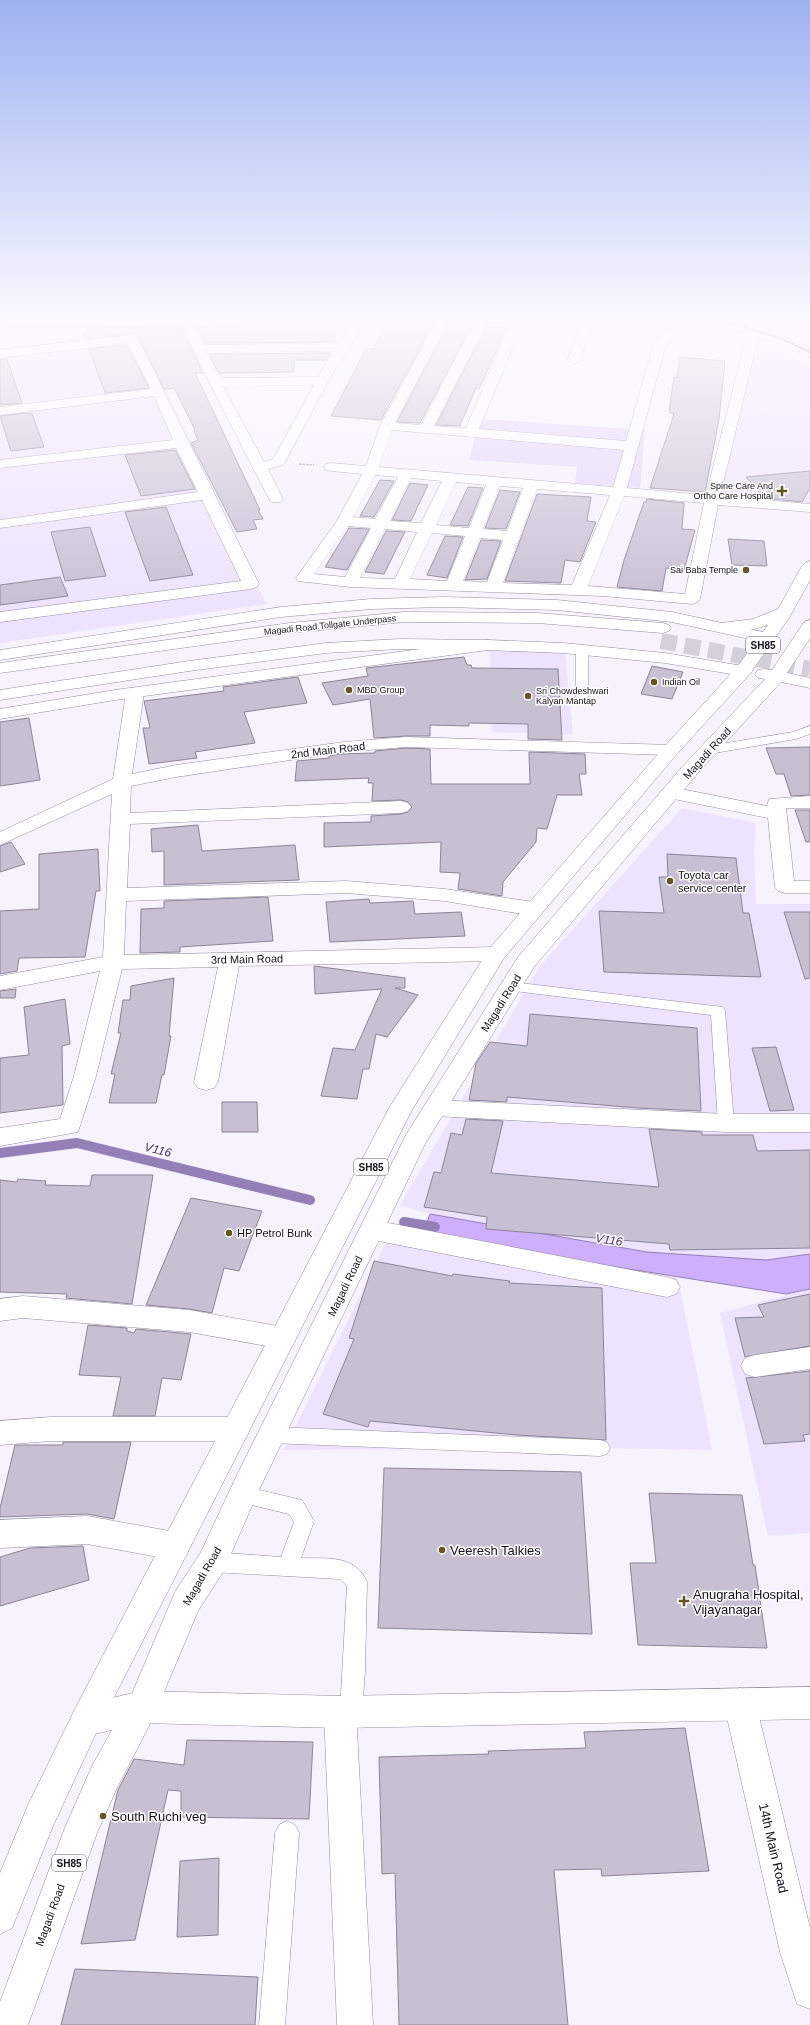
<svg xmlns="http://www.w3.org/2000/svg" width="810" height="2025" viewBox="0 0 810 2025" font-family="Helvetica,sans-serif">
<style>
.built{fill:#ede3fe}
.green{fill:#e2d5f8}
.water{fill:#cdaffb;stroke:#957fb7}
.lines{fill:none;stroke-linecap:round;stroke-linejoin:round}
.stream{stroke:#957fb7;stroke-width:10}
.building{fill:#c7c0d3;stroke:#8b8597}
.primary-tunnel{stroke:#d4d0db;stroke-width:16;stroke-dasharray:16 8;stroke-linecap:butt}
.lane-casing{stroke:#928c9e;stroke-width:1}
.street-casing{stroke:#928c9e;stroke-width:1}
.secondary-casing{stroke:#928c9e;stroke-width:1}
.primary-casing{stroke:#928c9e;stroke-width:1}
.path{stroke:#a39fa9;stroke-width:1.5;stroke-dasharray:2.5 1;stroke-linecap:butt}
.lane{fill:#fff;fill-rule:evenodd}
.street{fill:#fff;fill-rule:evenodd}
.secondary{fill:#fff;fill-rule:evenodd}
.primary{fill:#fff;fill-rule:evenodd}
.rail{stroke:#59565f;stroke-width:2}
.poi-dot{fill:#655522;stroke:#fff;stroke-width:1.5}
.labels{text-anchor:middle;stroke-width:3;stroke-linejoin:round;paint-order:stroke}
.far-poi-label{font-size:9px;fill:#131017;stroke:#fff;text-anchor:start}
.far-street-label{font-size:9px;fill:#131017;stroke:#fff}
.shield{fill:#fff;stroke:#5a585d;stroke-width:1}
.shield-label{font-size:10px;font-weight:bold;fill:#131017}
.street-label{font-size:11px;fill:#131017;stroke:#fff}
.poi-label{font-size:11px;fill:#131017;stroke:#fff;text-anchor:start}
.water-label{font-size:12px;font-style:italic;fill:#4c2278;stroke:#fff}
.near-poi-label{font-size:13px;fill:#131017;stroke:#fff;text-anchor:start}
.near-street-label{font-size:13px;fill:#131017;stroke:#fff}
</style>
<rect width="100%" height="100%" fill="#f6f2fe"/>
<!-- built -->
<g class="built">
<polygon points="0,323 135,323 266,604 0,643"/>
<polygon points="746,334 772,342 810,364 810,512 718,503"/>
<polygon points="490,651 565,651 573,735 492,732"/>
<polygon points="682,808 756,823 754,849 756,904 810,904 810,1254 766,1260 647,1252 430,1214 400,1205 540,966"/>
<polygon points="393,1229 422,1236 678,1278 712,1450 600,1448 284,1450"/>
<polygon points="810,1289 810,1533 768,1536 720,1313"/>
</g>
<!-- green -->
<polygon class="green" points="480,419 645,430 640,488 575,483 577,467 469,460"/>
<!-- water -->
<polygon class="water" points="430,1214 647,1252 766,1260 810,1254 810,1289 786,1294 422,1236"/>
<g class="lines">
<!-- stream -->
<g class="stream">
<polyline points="0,1153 77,1143 310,1200"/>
<polyline points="404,1222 435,1227"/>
</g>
</g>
<!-- building -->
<g class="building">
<polygon points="388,322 434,322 381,420 331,416 366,349 374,349"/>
<polygon points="335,323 335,342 205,343 197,328"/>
<polygon points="449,323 472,325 420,423 397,422"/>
<polygon points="486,327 507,328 479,389 476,388 460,426 436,425"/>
<polygon points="103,328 182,328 203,373 195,373 260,510 258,510 263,519 253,520 257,529 237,532 191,443 198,440 194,431 195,430 174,388 164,389 139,338 132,334 85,339 83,332 88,331 87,329"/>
<polygon points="127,345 149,388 105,393 89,349"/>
<polygon points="331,353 327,360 295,360 293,372 232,373 219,373 209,354"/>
<polygon points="680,357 725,361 719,419 705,492 650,488 674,414 669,412 674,377 677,378"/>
<polygon points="0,359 7,359 22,403 0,405"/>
<polygon points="25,413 32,414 44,447 11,451 0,416"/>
<polygon points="175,450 195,489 141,496 125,455"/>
<polygon points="810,471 810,488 802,502 764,498 746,477"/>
<polygon points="380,480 394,481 374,517 360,516"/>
<polygon points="410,483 428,485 411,521 392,520"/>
<polygon points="468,487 483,488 468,526 450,525"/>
<polygon points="500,490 520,492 506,529 485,528"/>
<polygon points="537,494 591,497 587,521 596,522 580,562 565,560 561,583 505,581"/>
<polygon points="647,499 684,503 682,529 695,530 684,570 666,568 662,591 617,587 624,560 644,502 646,502"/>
<polygon points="166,507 193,575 150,581 125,512"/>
<polygon points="90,527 106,576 65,581 51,532"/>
<polygon points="349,528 369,529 347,570 325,567"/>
<polygon points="386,531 405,532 384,574 365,572"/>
<polygon points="445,536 463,537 447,578 427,575"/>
<polygon points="728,539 764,541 767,566 732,565"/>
<polygon points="481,540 501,541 487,579 465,580"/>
<polygon points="60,577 68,596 0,605 0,585"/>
<polygon points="464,657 467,665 471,665 472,668 558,669 562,740 528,739 528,724 469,723 469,726 430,725 430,736 406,736 374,738 370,699 333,705 322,683 368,676 366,668"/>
<polygon points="652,666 683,672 672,699 641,694"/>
<polygon points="298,677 307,703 244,712 255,743 195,752 197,758 149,764 143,728 150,728 144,701 224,691 223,687"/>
<polygon points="29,718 40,780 0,786 0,722"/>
<polygon points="810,747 810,795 791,796 784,774 776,774 766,748"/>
<polygon points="406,748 430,749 431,784 530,784 529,752 585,754 586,774 579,774 582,795 557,795 547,829 537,828 536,842 503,882 502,896 458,889 460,873 440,872 441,842 324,847 324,823 371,822 371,816 401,814 408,812 412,807 408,802 401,800 372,801 373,783 368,783 369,778 295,781 297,761 329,758 329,756 340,754 375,753 375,751"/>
<polygon points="795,810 810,810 810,842 806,842"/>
<polygon points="198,825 202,851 295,845 299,880 164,885 164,851 152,852 151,829"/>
<polygon points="11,842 25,864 0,872 0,846"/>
<polygon points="98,849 100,891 96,891 85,957 19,958 17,971 0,974 0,911 39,909 39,854"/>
<polygon points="667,854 736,858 743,913 749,913 761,977 604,972 599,911 664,913 659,877 668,877"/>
<polygon points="268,897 273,941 180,947 180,952 140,953 141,909 164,908 164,901"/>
<polygon points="369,899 370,903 413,901 415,914 461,912 465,936 330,942 326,902"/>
<polygon points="784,912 810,912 810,978 805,979"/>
<polygon points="314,966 405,978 405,988 395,988 418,995 387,1037 376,1034 369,1069 363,1069 357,1099 321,1096 333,1048 355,1050 382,989 315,994"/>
<polygon points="174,978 169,1036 171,1036 164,1075 162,1075 156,1103 109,1103 115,1074 111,1074 121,1033 118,1033 123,1000 130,1000 131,986"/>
<polygon points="16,989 15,998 0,998 0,991"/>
<polygon points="65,999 70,1044 62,1046 63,1105 0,1113 0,1058 29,1055 24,1007"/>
<polygon points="530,1014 697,1028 701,1111 638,1108 507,1097 507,1102 469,1100 476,1063 490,1042 527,1046"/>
<polygon points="776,1047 794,1110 770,1111 752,1048"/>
<polygon points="222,1102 257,1102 258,1132 222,1132"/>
<polygon points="466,1119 503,1121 491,1173 659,1187 649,1129 702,1132 702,1135 753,1135 757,1151 810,1150 810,1248 670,1250 669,1244 486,1229 487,1217 424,1207 434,1172 441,1173 451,1133 462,1135"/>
<polygon points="92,1175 153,1175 132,1304 66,1298 67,1294 0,1292 0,1180 17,1182 18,1179 46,1181 45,1185 90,1186"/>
<polygon points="191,1198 262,1211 239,1271 224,1268 212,1313 189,1309 146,1305"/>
<polygon points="374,1261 452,1276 453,1274 510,1281 509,1283 602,1288 606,1440 517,1435 370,1421 368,1427 323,1414 354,1339 349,1338"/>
<polygon points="810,1294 810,1346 745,1357 735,1318 764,1317 758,1305"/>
<polygon points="88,1325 127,1328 127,1331 134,1333 136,1329 191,1334 181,1380 162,1378 155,1416 113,1416 121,1377 79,1375"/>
<polygon points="810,1371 810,1434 803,1435 805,1441 764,1444 746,1378"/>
<polygon points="63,1442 131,1442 114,1519 87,1514 0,1517 0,1508 15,1445 63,1445"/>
<polygon points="384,1468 581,1472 592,1634 378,1628"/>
<polygon points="649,1493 742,1495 753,1565 755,1565 767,1648 638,1645 630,1563 656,1563"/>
<polygon points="83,1546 89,1580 0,1606 0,1557 30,1548"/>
<polygon points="685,1728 709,1871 602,1876 601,1869 554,1870 568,2025 399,2025 395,1873 382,1874 379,1757 489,1754 488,1751 586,1748 584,1732"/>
<polygon points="187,1740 313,1742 309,1819 181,1817 181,1791 168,1790 135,1940 81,1944 118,1790 134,1759 184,1765"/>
<polygon points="219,1858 218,1935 177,1937 180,1861"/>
<polygon points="75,1969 258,1977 255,2025 61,2025"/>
</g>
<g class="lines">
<!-- primary-tunnel -->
<polyline class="primary-tunnel" points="661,641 810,669"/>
<defs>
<g id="lane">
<polygon points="582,647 588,650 588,697 582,701 576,697 576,650"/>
<polygon points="810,726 810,734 796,739 709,754 703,750 709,746 793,732"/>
<polygon points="511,982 723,1007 725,1011 734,1123 732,1127 726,1129 720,1127 718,1123 711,1015 506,990 504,987 506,984"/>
<polygon points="271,1427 600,1440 607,1442 610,1448 607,1454 600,1456 271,1443 264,1441 261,1435 264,1429"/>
<path d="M242 1486 302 1500 314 1521 301 1558C327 1559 355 1554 367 1582L365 1671 362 1712 359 1720 351 1723 343 1720 340 1712 347 1586 340 1579 212 1572 205 1569 202 1562 205 1555 212 1552 281 1557 294 1522 289 1514 235 1501 232 1495 235 1489Z"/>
<polygon points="287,1821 295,1825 299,1833 285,2025 259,2025 275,1833 279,1825"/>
</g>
<g id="street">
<path d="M0 322H227L221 326H195L204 345 339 343 354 322H366L333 373 285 462 283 465 268 469 283 499 281 502H271L269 499 209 382 183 326H5L1 325ZM334 351 318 377 220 378 207 353ZM314 385 273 459 264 462 223 386Z"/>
<path d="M436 322H448L395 423 421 425 475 322H487L434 426 466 428 511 322H523L479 429 626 441 654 343 679 322H692L666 344 627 488 706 495 748 330 754 326 758 327 760 330 720 496 810 504V512L718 505 700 599 698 602 692 604 603 596 350 587 298 581 296 578 337 521 362 474 331 471 326 470 324 467 326 464 331 463 366 466 380 426ZM392 430 624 450 613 487 379 467ZM375 475 398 477 375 519 353 517ZM411 478 442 481 421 523 390 521ZM456 482 486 485 469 528 436 525ZM500 486 523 488 507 531 483 529ZM537 489 610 495 572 585 503 583ZM624 496 704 503 685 594 588 586ZM348 526 371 528 345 577 314 574ZM385 529 417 532 395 579 360 578ZM432 533 465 536 447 581 410 579ZM480 538 503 540 487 582 463 581Z"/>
<polygon points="582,322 594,322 580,360 574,364 568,360"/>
<polygon points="630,322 673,322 670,327 666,328 636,326"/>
<polygon points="132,335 138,339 259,584 257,587 251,589 0,622 0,612 241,581 202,500 0,528 0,520 198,492 176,448 0,468 0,460 173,440 154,396 0,415 0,407 151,389 128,343 0,358 0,350"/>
<polygon points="135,688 141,689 144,693 132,774 176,765 344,742 406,737 671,745 677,746 680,750 677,754 671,755 406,747 344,752 176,777 131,786 130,813 401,801 408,803 411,807 408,811 401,813 130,824 127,888 346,881 445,889 534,902 541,904 544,909 541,914 534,916 445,901 346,893 126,901 124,955 496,947 503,949 507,954 503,959 496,961 239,966 218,1082 214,1088 206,1090 198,1088 194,1082 218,967 122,969 96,1076 78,1132 0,1146 0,1128 60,1119 74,1076 100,971 0,990 0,976 103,957 112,794 0,845 0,832 113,779 126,693 129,689"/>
<polygon points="671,787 767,806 769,799 810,796 810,808 786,808 794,881 810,881 810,893 785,893 778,891 775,887 768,818 664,797 662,793 664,789"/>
<polygon points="435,1100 726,1114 810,1114 810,1132 726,1132 435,1116 427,1114 423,1108 427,1102"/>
<polygon points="373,1220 667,1277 676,1280 680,1287 676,1294 667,1297 373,1240 364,1237 360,1230 364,1223"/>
<polygon points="23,1296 189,1310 283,1327 292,1330 296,1338 292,1346 283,1349 189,1332 23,1318 0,1321 0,1299"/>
<polygon points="810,1347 810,1369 755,1377 745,1374 741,1366 745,1358 755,1355"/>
<polygon points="51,1417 236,1417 246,1420 250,1429 246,1438 236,1441 51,1441 0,1445 0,1421"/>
<polygon points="87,1516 175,1532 186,1536 190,1546 186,1556 175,1560 87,1544 0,1548 0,1520"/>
<polygon points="740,1688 751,1693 756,1704 810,1928 810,2009 797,2004 780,1952 724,1704 729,1693"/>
<polygon points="340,1696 351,1701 356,1712 373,2025 337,2025 324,1712 329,1701"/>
</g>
<g id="secondary">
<polygon points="444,597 557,600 672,612 768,633 774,634 776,638 774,642 768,643 672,622 557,610 444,607 371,609 281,617 0,660 0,650 281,607 371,599"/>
<polygon points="488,640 563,643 665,653 749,667 752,671 749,675 743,676 665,663 563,653 488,650 115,700 0,719 0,709 115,690"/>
<polygon points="810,1687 810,1719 340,1728 142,1723 86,1736 75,1731 70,1720 75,1709 86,1704 142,1691 340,1696"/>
</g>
<g id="primary">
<path d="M718 322C750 322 781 335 810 348V357L773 341 720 325Z"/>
<path d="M810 561V580L789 618 749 675 677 754 504 958 412 1110 97 1731 53 1826 12 1928 0 1934V1873L28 1805 75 1709 389 1108 489 949 665 746 737 667 768 625C751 630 731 635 713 630L711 627 713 624 753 619 778 609 802 566 805 563Z"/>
<polygon points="404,612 537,613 663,623 669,625 671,628 669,631 663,633 537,623 404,622 290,633 0,673 0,663 290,623"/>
<polygon points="810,620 810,638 787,673 810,678 810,688 781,682 697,774 534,967 425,1144 259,1490 223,1572 198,1611 153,1718 116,1790 97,1833 28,2025 0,2025 0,2002 64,1830 92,1766 131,1696 175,1592 201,1552 236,1477 406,1135 518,957 683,766 765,679 758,678 755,674 758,670 764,669 772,670 804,622"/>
<polygon points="400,639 488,640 494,641 496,645 494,649 488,650 400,649 326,653 189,671 0,700 0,690 189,661 326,643"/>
</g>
</defs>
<!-- lane casing -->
<use href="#lane" class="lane-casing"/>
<!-- street casing -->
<use href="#street" class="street-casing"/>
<!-- secondary casing -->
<use href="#secondary" class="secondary-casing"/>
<!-- primary casing -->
<use href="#primary" class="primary-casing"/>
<!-- path -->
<polyline class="path" points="299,464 314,465"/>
<!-- lane -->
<use href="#lane" class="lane"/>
<!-- street -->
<use href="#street" class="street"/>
<!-- secondary -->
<use href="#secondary" class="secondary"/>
<!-- primary -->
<use href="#primary" class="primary"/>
<!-- rail -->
<polyline class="rail" points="727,322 780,338 810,352"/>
</g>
<!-- sky -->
<linearGradient id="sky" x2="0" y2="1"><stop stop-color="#9db2f0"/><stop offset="0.53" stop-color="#fbf9ff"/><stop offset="1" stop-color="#fbf9ff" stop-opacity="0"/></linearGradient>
<rect width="810" height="605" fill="url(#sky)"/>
<!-- markers -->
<g class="poi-dot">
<path d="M780 485h4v4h4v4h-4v4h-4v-4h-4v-4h4z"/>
<circle cx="746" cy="570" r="4"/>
<circle cx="654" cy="682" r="4"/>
<circle cx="349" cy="690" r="4"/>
<circle cx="528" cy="696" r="4"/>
<circle cx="670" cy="881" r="4"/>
<circle cx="229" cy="1233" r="4"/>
<circle cx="442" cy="1550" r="4"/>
<path d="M682 1595h4v4h4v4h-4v4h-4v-4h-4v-4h4z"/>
<circle cx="103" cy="1816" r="4"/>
</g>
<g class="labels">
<!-- far-poi labels -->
<g class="far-poi-label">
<text x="773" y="489" text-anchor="end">Spine Care And<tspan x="773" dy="10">Ortho Care Hospital</tspan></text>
<text x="738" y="573" text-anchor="end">Sai Baba Temple</text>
<text x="662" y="685">Indian Oil</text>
<text x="357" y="693">MBD Group</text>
<text x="536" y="694">Sri Chowdeshwari<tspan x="536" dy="10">Kalyan Mantap</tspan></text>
</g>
<!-- far-street labels -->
<g class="far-street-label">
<text transform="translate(330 625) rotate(-6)" y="3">Magadi Road Tollgate Underpass</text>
</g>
<!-- shield labels -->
<g class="shield">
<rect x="746" y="637" width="34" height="16" rx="3"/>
<rect x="354" y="1159" width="34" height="16" rx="3"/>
<rect x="52" y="1855" width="34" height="16" rx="3"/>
</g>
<g class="shield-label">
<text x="763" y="649">SH85</text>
<text x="371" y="1171">SH85</text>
<text x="69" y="1867">SH85</text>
</g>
<!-- street labels -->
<g class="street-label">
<text transform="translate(328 750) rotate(-7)" y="4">2nd Main Road</text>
<text transform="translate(707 753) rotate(-48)" y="4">Magadi Road</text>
<text transform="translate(247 959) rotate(-1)" y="4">3rd Main Road</text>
<text transform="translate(501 1003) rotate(-58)" y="4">Magadi Road</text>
<text transform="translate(345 1286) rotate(-64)" y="4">Magadi Road</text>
<text transform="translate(202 1576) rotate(-60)" y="4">Magadi Road</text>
<text transform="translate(50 1915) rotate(-70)" y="4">Magadi Road</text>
</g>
<!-- poi labels -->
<g class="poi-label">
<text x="678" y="879">Toyota car<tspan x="678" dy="13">service center</tspan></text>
<text x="237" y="1237">HP Petrol Bunk</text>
</g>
<!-- water labels -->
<g class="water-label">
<text transform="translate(158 1150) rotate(14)" y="4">V116</text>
<text transform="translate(609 1240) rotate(8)" y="4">V116</text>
</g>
<!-- near-poi labels -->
<g class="near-poi-label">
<text x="450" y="1555">Veeresh Talkies</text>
<text x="693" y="1599">Anugraha Hospital,<tspan x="693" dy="15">Vijayanagar</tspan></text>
<text x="111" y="1821">South Ruchi veg</text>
</g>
<!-- near-street labels -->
<g class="near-street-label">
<text transform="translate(774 1848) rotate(77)" y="5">14th Main Road</text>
</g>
</g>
</svg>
